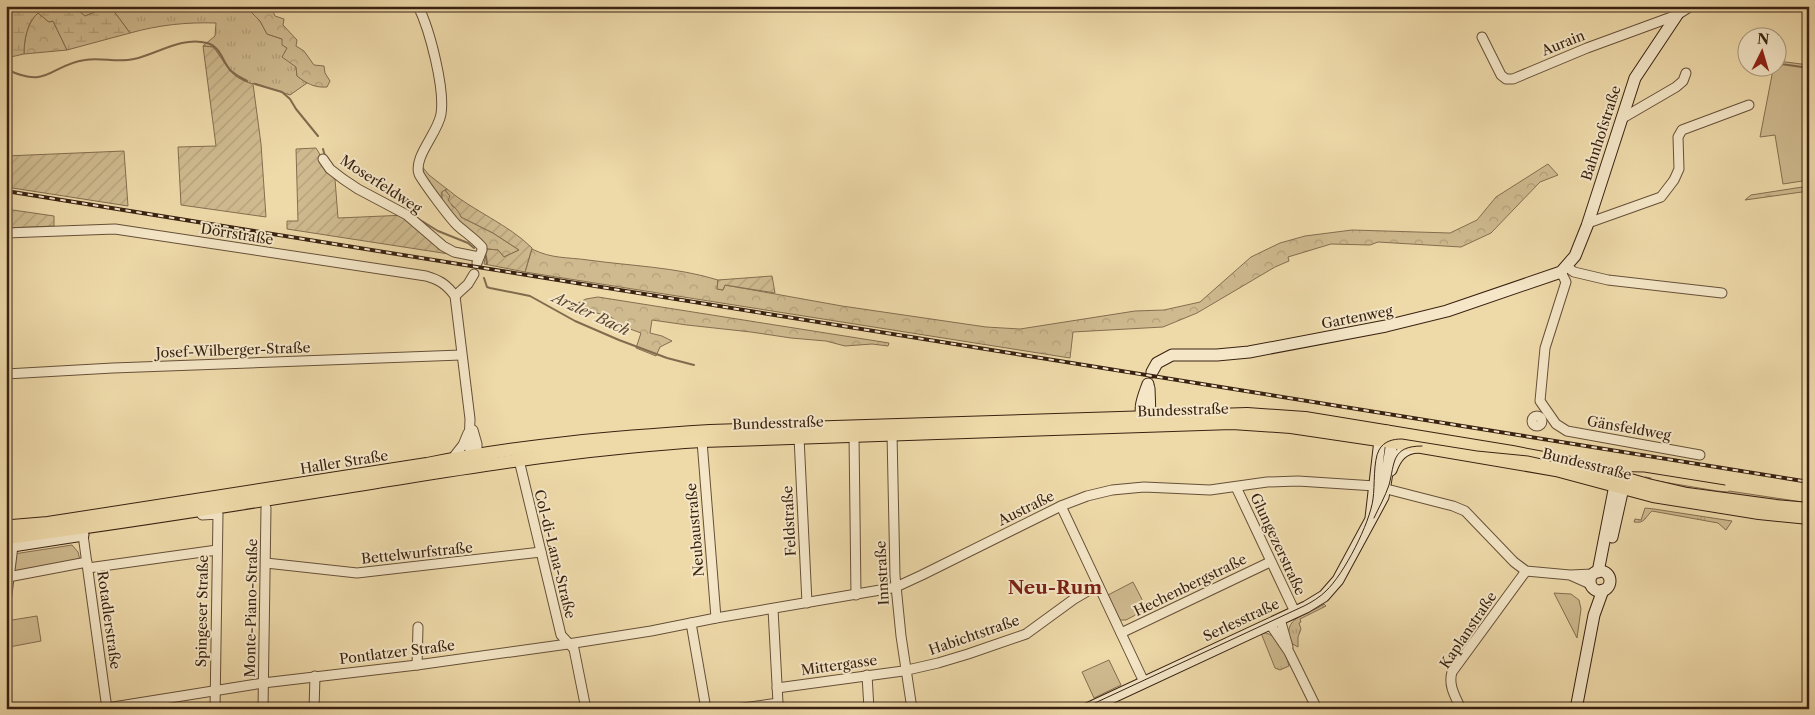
<svg xmlns="http://www.w3.org/2000/svg" width="1815" height="715" viewBox="0 0 1815 715" font-family="'Libre Caslon Text',serif">
<style>
.grass{fill:url(#grass-tufts);stroke:#846e50}
.forest{fill:url(#forest-crowns);stroke:#846e50}
.wetland{fill:url(#wetland-marsh);stroke:#846e50}
.park{fill:#cfba8f;stroke:#846e50}
.garden{fill:url(#garden-furrows);stroke:#846e50}
.lines{fill:none;stroke-linecap:round;stroke-linejoin:round}
.stream{stroke:#806b4e;stroke-width:2}
.street-casing{stroke:#665038;stroke-width:11}
.secondary-casing{stroke:#392212;stroke-width:13}
.primary-casing{stroke:#392212;stroke-width:14}
.street{stroke:#f4e6c7;stroke-width:9}
.secondary{stroke:#f4e6c7;stroke-width:11}
.primary{stroke:#eed9a9;stroke-width:12}
.tram{stroke:#392212;stroke-width:1}
.rail-casing{stroke:#392212;stroke-width:4}
.rail{stroke:#f4e6c7;stroke-width:2;stroke-dasharray:5.5;stroke-linecap:butt}
.labels{text-anchor:middle;stroke-width:4;stroke-linejoin:round;paint-order:stroke}
.street-label{font-size:14px;fill:#392212;stroke:#f4e6c7}
.water-label{font-size:15px;font-style:italic;fill:#5d4630;stroke:#f4e6c7}
.district-label{font-size:19px;font-weight:bold;fill:#7a1f14;stroke:#f4e6c7}
</style>
<defs>
<pattern id="grass-tufts" width="24" height="20" patternUnits="userSpaceOnUse" patternTransform="scale(1.25)"><rect width="24" height="20" fill="#cfba8f"/><path d="M3 7l-1-3M5 7V3M7 7l1-3M15 17l-1-3M17 17v-4M19 17l1-3" fill="none" stroke="#b2a07a"/></pattern>
<pattern id="forest-crowns" width="20" height="18" patternUnits="userSpaceOnUse" patternTransform="scale(1.25)"><rect width="20" height="18" fill="#cfba8f"/><path d="M2 6a3 3 0 1 1 6 0M12 15a3 3 0 1 1 6 0" fill="none" stroke="#b2a07a"/></pattern>
<pattern id="wetland-marsh" width="20" height="14" patternUnits="userSpaceOnUse" patternTransform="scale(1.25)"><rect width="20" height="14" fill="#cfba8f"/><path d="M1 5h8M5 5V1M11 12h8M15 12V8" fill="none" stroke="#b2a07a"/></pattern>
<pattern id="garden-furrows" width="10" height="10" patternUnits="userSpaceOnUse" patternTransform="scale(1.25)"><rect width="10" height="10" fill="#cfba8f"/><path d="M-1 1l2-2M0 10L10 0M9 11l2-2" fill="none" stroke="#b2a07a"/></pattern>
</defs>
<rect width="100%" height="100%" fill="#eed9a9"/>
<filter id="stains"><feTurbulence type="fractalNoise" baseFrequency=".004" numOctaves="4"/><feColorMatrix values="0 0 0 0 .2 0 0 0 0 .09 0 0 0 0 .02 0 0 0 .5 -.17"/></filter>
<radialGradient id="worn" r=".72"><stop offset=".6" stop-color="#630" stop-opacity="0"/><stop offset="1" stop-color="#630" stop-opacity=".3"/></radialGradient>
<!-- grass -->
<g class="grass">
<path d="M72 6H227L237 12 248 9 260 21 267 34 282 39 296 67 297 76 307 83 290 95 254 83 253 84C228 77 228 65 213 47L203 46 215 36 216 23C186 22 159 25 130 33L110 6 85 16Z"/>
<polygon points="420,164 429,175 447,189 442,192 442,200 424,178"/>
<path d="M1645 477 1651 478V480L1717 491 1728 492 1729 491 1809 503C1754 498 1698 492 1644 478Z"/>
<path d="M1645 508 1654 509 1732 521 1726 530 1718 523 1652 511C1645 517 1645 524 1634 522L1635 519 1641 520Z"/>
<path d="M1324 604 1326 606 1300 619 1301 622 1299 623 1301 629 1298 637V647L1291 643C1281 616 1307 616 1324 604Z"/>
<path d="M1261 633C1277 631 1286 654 1289 666L1280 670 1275 668Z"/>
</g>
<!-- forest -->
<g class="forest">
<path d="M227 6H266L272 9 275 16 284 19 283 25 297 40 296 46 304 51 314 65 324 66 325 73 330 81 327 87C314 88 306 83 297 76L296 67 282 57 287 48 282 45V39L267 34 260 21 248 9 237 12Z"/>
<path d="M38 13 49 22 53 21 67 50 24 54C24 40 27 23 38 13Z"/>
<path d="M1548 164 1558 175 1540 182 1491 233 1461 247 1378 242 1370 245 1331 244 1288 257 1289 261 1275 267 1197 313 1163 327 1073 332 1070 358 525 272 532 249C552 259 567 257 588 260 631 266 676 267 718 280L717 289 723 290 725 285 842 306 986 327 1020 329 1135 311 1164 310 1200 302 1251 257 1280 243 1305 236 1352 230 1450 233 1477 220 1496 197Z"/>
<polygon points="1809,186 1809,191 1745,200 1751,195"/>
<polygon points="445,190 450,196 452,206 459,210 461,217 493,233 519,250 504,257 498,250 487,249 485,244 458,223 442,200 442,192"/>
<polygon points="598,297 889,343 888,346 872,344 845,346 826,341 791,338 751,332 687,325 652,320 650,333 662,336 672,341 660,347 656,356 636,348 641,333 622,326 611,317 583,309 584,305 578,303 586,299"/>
</g>
<!-- wetland -->
<path class="wetland" d="M6 6H72L85 16 110 6 130 33 67 50 53 21 49 22 38 13C27 22 24 40 24 54L6 58Z"/>
<!-- park -->
<g class="park">
<polygon points="1778,61 1809,65 1809,180 1783,184 1775,135 1760,137 1772,75 1771,68 1778,68"/>
<polygon points="72,545 78,552 80,560 12,574 14,554"/>
<polygon points="1133,582 1147,609 1126,620 1120,620 1108,595"/>
<polygon points="1554,593 1571,594 1579,600 1581,609 1577,638"/>
<polygon points="37,616 41,641 9,647 6,621"/>
<polygon points="1109,660 1121,685 1094,698 1082,672"/>
</g>
<!-- garden -->
<g class="garden">
<path d="M203 46 213 47C228 65 228 77 253 84L261 144 266 217 181 205 178 147 216 146Z"/>
<polygon points="316,148 335,179 338,218 407,215 449,254 287,229 287,221 298,221 296,149"/>
<polygon points="124,151 128,206 6,187 6,156"/>
<path d="M447 189C473 211 508 224 532 248L525 272 484 264 487 249 498 250 504 257 519 250 493 233 461 217C458 209 453 207 448 200L450 196 445 190Z"/>
<polygon points="6,209 54,216 54,226 6,228"/>
<polygon points="772,276 775,293 725,285 723,290 717,289 718,280"/>
</g>
<g class="lines">
<!-- stream -->
<g class="stream">
<polyline points="245,7 246,6"/>
<polyline points="1781,64 1809,68"/>
<path d="M6 69C49 90 49 65 85 60 101 57 117 63 134 59 157 54 182 36 207 43 221 47 222 61 231 71 236 75 241 78 247 81"/>
<polyline points="255,84 282,92 290,99 296,109 318,136"/>
<polyline points="323,149 325,156"/>
<polyline points="417,218 438,231 468,243 474,248"/>
<polyline points="486,256 487,264"/>
<polyline points="484,278 487,287 490,288 530,296 575,321 619,340 667,358 694,365"/>
</g>
<defs>
<g id="street">
<path d="M418 6C430 30 445 89 441 114 438 133 413 157 419 174 423 182 451 220 458 226 466 233 475 239 482 247V250L477 263"/>
<polyline points="1482,37 1501,75 1506,79 1513,79 1587,48 1677,15 1691,6"/>
<polyline points="1621,119 1676,87 1683,81 1686,73"/>
<polyline points="323,159 330,169 343,179 358,189 407,215 443,246 454,252 479,257"/>
<polyline points="1588,223 1661,197 1674,180 1679,169 1678,137 1682,130 1749,105"/>
<path d="M6 233 115 229 426 276C440 280 447 285 455 296L470 419 469 446 472 460"/>
<polyline points="1567,267 1574,272 1608,280 1722,293"/>
<polyline points="1561,272 1566,282 1545,348 1540,401 1556,424 1567,431 1700,455"/>
<polyline points="455,296 468,284 474,274"/>
<polyline points="6,374 113,368 461,355"/>
<circle cx="1537" cy="421" r="5"/>
<polyline points="473,430 477,444 477,459"/>
<polyline points="892,434 895,576 901,636 912,709"/>
<polyline points="854,435 856,595"/>
<polyline points="799,437 807,603"/>
<polyline points="702,441 716,618"/>
<polyline points="452,459 463,445 468,433"/>
<polyline points="519,460 561,635 574,649 586,709"/>
<polyline points="1236,487 1295,612"/>
<polyline points="1061,506 1144,682"/>
<polyline points="202,515 218,514 215,709"/>
<polyline points="83,535 107,709"/>
<polyline points="266,563 357,573 541,552"/>
<polyline points="88,568 217,550"/>
<polyline points="1572,576 1590,584"/>
<polyline points="8,577 87,562"/>
<polyline points="6,602 13,546"/>
<polyline points="1280,619 1288,647"/>
<polyline points="691,623 706,709"/>
<polyline points="1270,624 1289,652 1317,709"/>
<polyline points="1121,633 1270,562"/>
<polyline points="417,665 418,627"/>
<polyline points="867,675 869,709"/>
<polyline points="777,688 903,671 938,663 968,654 1026,634 1074,599 1098,585"/>
<polyline points="107,708 263,683 417,665 568,644 651,631 716,618 886,589 896,587 922,575 1061,506 1087,496 1112,490 1144,487 1210,490 1267,482 1298,481 1375,486 1453,506 1465,511 1514,562 1526,571 1570,575 1593,574"/>
<polyline points="263,709 266,508"/>
<polyline points="314,709 315,676"/>
<polyline points="736,709 778,703 773,609"/>
<path d="M1461 709C1455 696 1448 685 1452 672L1526 571"/>
</g>
<g id="secondary">
<polyline points="1152,372 1157,363 1172,355 1217,355 1249,352 1386,326 1447,311 1561,272 1575,256 1587,226 1635,78 1677,15 1677,6"/>
<polyline points="1147,424 1150,416 1149,388"/>
<path d="M1145 425C1137 410 1143 398 1148 384"/>
<path d="M1391 470C1396 456 1403 448 1418 447"/>
<polyline points="1612,537 1623,488 1620,480"/>
<polyline points="6,547 83,535"/>
<circle cx="1600" cy="581" r="10"/>
<polyline points="1598,572 1615,485 1621,483"/>
<polyline points="1087,709 1306,607 1324,596 1338,580 1383,497 1392,442 1387,431 1380,440 1371,518"/>
<polyline points="1576,709 1594,615 1603,590"/>
</g>
<g id="primary">
<path d="M12 526 48 523 427 464C520 445 616 437 710 431L1247 414 1305 418 1512 452 1570 463 1648 485 1687 494 1776 506 1809 509"/>
<path d="M6 538C139 521 270 499 402 478 502 462 601 447 702 441L1232 423 1291 427 1392 442 1556 470 1653 496 1759 513 1809 518"/>
</g>
</defs>
<!-- street casing -->
<use href="#street" class="street-casing"/>
<!-- secondary casing -->
<use href="#secondary" class="secondary-casing"/>
<!-- primary casing -->
<use href="#primary" class="primary-casing"/>
<!-- street -->
<use href="#street" class="street"/>
<!-- secondary -->
<use href="#secondary" class="secondary"/>
<!-- primary -->
<use href="#primary" class="primary"/>
<!-- tram -->
<g class="tram">
<path d="M1374 518C1379 507 1385 497 1389 485 1395 463 1391 446 1422 446"/>
<path d="M1082 709 1304 606C1312 602 1320 597 1326 591 1344 574 1370 523 1373 499 1375 486 1373 461 1379 450 1384 441 1393 439 1402 439L1477 451 1528 456 1597 471 1644 472 1725 485"/>
</g>
<defs>
<polyline id="rail" points="6,191 1809,482"/>
</defs>
<!-- rail casing -->
<use href="#rail" class="rail-casing"/>
<!-- rail -->
<use href="#rail" class="rail"/>
</g>
<g class="labels">
<!-- street labels -->
<g class="street-label">
<text transform="translate(1563 43) rotate(-22)" y="5">Aurain</text>
<text transform="translate(1601 133) rotate(-72)" y="5">Bahnhofstraße</text>
<text transform="translate(381 184) rotate(33)" y="5">Moserfeldweg</text>
<text transform="translate(237 234) rotate(9)" y="5">Dörrstraße</text>
<text transform="translate(1357 317) rotate(-11)" y="5">Gartenweg</text>
<text transform="translate(233 350) rotate(-2)" y="5">Josef-Wilberger-Straße</text>
<text transform="translate(1183 410) rotate(-2)" y="5">Bundesstraße</text>
<text transform="translate(778 423) rotate(-2)" y="5">Bundesstraße</text>
<text transform="translate(1629 428) rotate(10)" y="5">Gänsfeldweg</text>
<text transform="translate(344 462) rotate(-9)" y="5">Haller Straße</text>
<text transform="translate(1587 464) rotate(14)" y="5">Bundesstraße</text>
<text transform="translate(1026 508) rotate(-26)" y="5">Austraße</text>
<text transform="translate(789 521) rotate(-93)" y="5">Feldstraße</text>
<text transform="translate(695 530) rotate(-95)" y="5">Neubaustraße</text>
<text transform="translate(1278 544) rotate(65)" y="5">Glungezerstraße</text>
<text transform="translate(417 553) rotate(-6)" y="5">Bettelwurfstraße</text>
<text transform="translate(555 554) rotate(76)" y="5">Col-di-Lana-Straße</text>
<text transform="translate(882 573) rotate(-93)" y="5">Innstraße</text>
<text transform="translate(1190 585) rotate(-26)" y="5">Hechenbergstraße</text>
<text transform="translate(251 608) rotate(-89)" y="5">Monte-Piano-Straße</text>
<text transform="translate(202 611) rotate(-89)" y="5">Spingeser Straße</text>
<text transform="translate(109 620) rotate(82)" y="5">Rotadlerstraße</text>
<text transform="translate(1241 620) rotate(-25)" y="5">Serlesstraße</text>
<text transform="translate(1468 630) rotate(-56)" y="5">Kaplanstraße</text>
<text transform="translate(974 635) rotate(-19)" y="5">Habichtstraße</text>
<text transform="translate(397 652) rotate(-7)" y="5">Pontlatzer Straße</text>
<text transform="translate(839 665) rotate(-8)" y="5">Mittergasse</text>
</g>
<!-- water labels -->
<g class="water-label">
<text transform="translate(591 314) rotate(25)" y="5">Arzler Bach</text>
</g>
<!-- district labels -->
<g class="district-label">
<text x="1055" y="594">Neu-Rum</text>
</g>
</g>
<!-- margin -->
<rect width="1815" height="715" fill="none" stroke="#eed9a9" stroke-width="25"/>
<rect x="8" y="8" width="1800" height="700" fill="none" stroke="#392212" stroke-width="2.5"/>
<rect x="12" y="12" width="1790" height="690" fill="none" stroke="#392212"/>
<!-- north arrow -->
<g transform="translate(1762 52) rotate(5)"><circle r="24" fill="#f4e6c7" stroke="#a9987f"/>
<path d="M0-4L9 19L0 12L-9 19Z" fill="#8f2418"/>
<text y="-8" font-size="14" font-weight="bold" text-anchor="middle" fill="#392212">N</text>
</g>
<rect width="100%" height="100%" filter="url(#stains)"/>
<rect width="100%" height="100%" fill="url(#worn)"/>
</svg>
